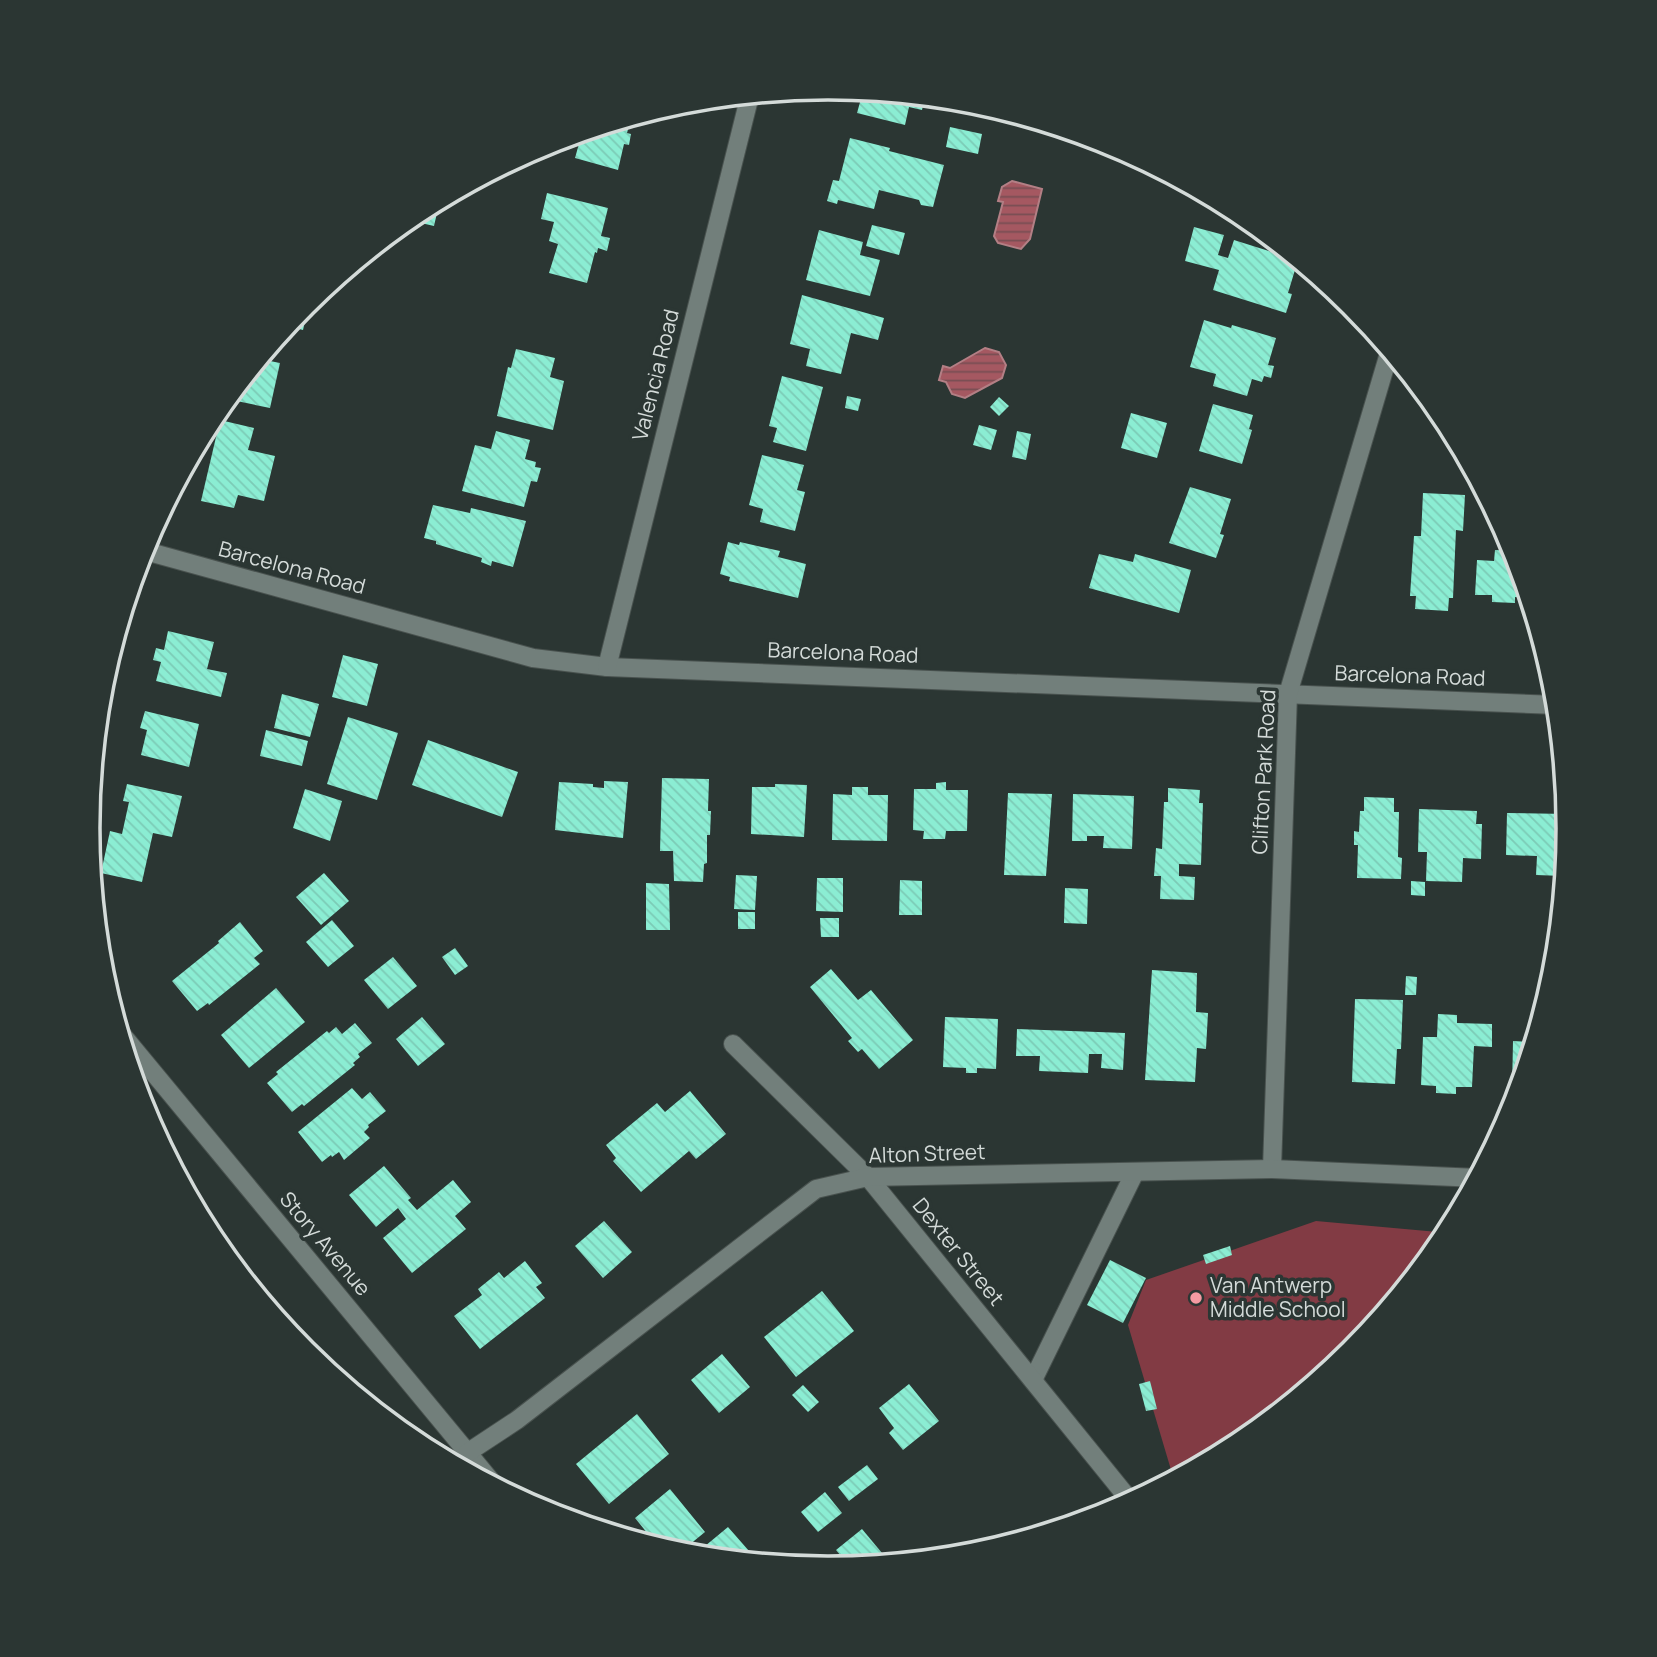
<svg xmlns="http://www.w3.org/2000/svg" width="1657" height="1657" viewBox="0 0 1657 1657" font-family="Manrope,sans-serif">
<style>
.garden{fill:#823b44}
.water{fill:url(#water-rules);stroke:#b37f85;stroke-width:2}
.building{fill:url(#building-back-hatch)}
.lines{fill:none;stroke-linecap:round;stroke-linejoin:round}
.service-casing{stroke:#49524f;stroke-width:20}
.minor-casing{stroke:#49524f;stroke-width:20}
.service{stroke:#727f7b;stroke-width:18}
.minor{stroke:#727f7b;stroke-width:18}
.poi-dot{fill:#f49aa2;stroke:#2b3633;stroke-width:2.5}
.labels{text-anchor:middle;stroke-width:7;stroke-linejoin:round;paint-order:stroke}
.street-label{font-size:21px;fill:#d4dbd9;stroke:#2b3633}
.poi-label{font-size:21px;fill:#d4dbd9;stroke:#2b3633;text-anchor:start}
.rim{fill:none;stroke:#d4dbd9;stroke-width:3.5}
</style>
<defs>
<pattern id="water-rules" width="6" height="5" patternUnits="userSpaceOnUse" patternTransform="scale(1.75)"><rect width="6" height="5" fill="#a55861"/><path d="M0 2.5h6" fill="none" stroke="#784e53"/></pattern>
<pattern id="building-back-hatch" width="6" height="6" patternUnits="userSpaceOnUse" patternTransform="scale(1.75)"><rect width="6" height="6" fill="#8bedd3"/><path d="M-1 5l2 2M0 0l6 6M5-1l2 2" fill="none" stroke="#7ccbb6"/></pattern>
</defs>
<rect width="100%" height="100%" fill="#2b3633"/>
<!-- garden -->
<polygon class="garden" points="1316,1221 1449,1233 1352,1353 1240,1445 1174,1480 1128,1325 1146,1280"/>
<!-- water -->
<g class="water">
<polygon points="1012,181 1042,189 1030,239 1021,249 998,243 994,236 1003,202 998,201 1002,187"/>
<polygon points="985,348 999,352 1006,365 1002,378 965,398 952,394 946,382 939,380 943,366 950,368"/>
</g>
<!-- building -->
<g class="building">
<polygon points="853,90 876,92 925,97 922,110 909,107 905,125 857,113 862,95 852,93"/>
<polygon points="631,118 627,133 631,134 629,145 624,144 618,170 575,158 582,133"/>
<polygon points="950,127 982,134 978,154 946,147"/>
<polygon points="850,138 890,148 889,151 944,165 933,207 921,205 919,200 879,190 874,209 838,200 837,204 827,201 833,180 839,181"/>
<polygon points="547,193 608,208 601,236 610,238 607,251 598,248 597,253 595,252 587,283 549,273 558,244 549,241 554,222 541,219"/>
<polygon points="440,200 434,226 408,220 417,212"/>
<polygon points="872,225 905,233 899,255 866,246"/>
<polygon points="1194,227 1224,235 1218,255 1228,258 1234,240 1298,260 1288,293 1292,294 1286,313 1213,290 1219,270 1185,261"/>
<polygon points="819,230 863,242 860,255 880,260 870,296 806,280"/>
<polygon points="802,295 884,318 878,340 851,333 841,374 806,366 810,349 790,344"/>
<polygon points="310,300 303,330 287,326 305,304"/>
<polygon points="1204,320 1231,328 1232,325 1276,338 1268,365 1274,366 1271,378 1264,376 1262,382 1252,379 1247,396 1213,386 1216,374 1190,367"/>
<polygon points="516,349 555,358 550,377 564,381 553,430 497,416 508,367 511,368"/>
<polygon points="260,359 280,363 270,408 227,399"/>
<polygon points="782,376 823,387 806,451 773,442 777,428 769,426"/>
<polygon points="847,396 861,399 858,411 845,408"/>
<polygon points="999,397 1009,406 999,416 990,407"/>
<polygon points="1213,404 1253,415 1249,429 1252,430 1242,464 1199,451"/>
<polygon points="1131,413 1167,423 1157,458 1121,448"/>
<polygon points="220,420 254,428 248,450 275,456 264,501 238,495 234,508 201,501"/>
<polygon points="979,425 997,430 991,450 973,445"/>
<polygon points="496,431 530,440 525,459 536,462 535,467 541,468 537,482 531,481 524,507 462,491 475,445 491,449"/>
<polygon points="1017,431 1031,434 1026,460 1012,457"/>
<polygon points="762,455 804,465 797,490 805,492 795,531 760,522 763,509 749,505"/>
<polygon points="1190,487 1231,499 1220,534 1224,535 1216,558 1169,543"/>
<polygon points="1423,493 1465,495 1463,531 1456,530 1453,598 1449,598 1448,611 1415,609 1416,596 1410,596 1414,536 1421,536"/>
<polygon points="433,505 470,513 471,508 526,521 513,567 492,561 491,566 481,562 482,558 436,544 436,541 424,538"/>
<polygon points="728,542 739,545 740,542 780,551 778,557 806,564 798,598 729,581 730,577 720,574"/>
<polygon points="1495,550 1515,551 1529,598 1515,597 1515,603 1492,602 1492,595 1475,595 1477,560 1494,561"/>
<polygon points="1099,554 1133,562 1135,554 1191,570 1179,613 1089,588"/>
<polygon points="168,631 214,642 207,669 227,673 221,697 156,681 161,662 153,660 156,648 164,650"/>
<polygon points="343,655 378,664 367,706 332,697"/>
<polygon points="282,694 319,704 310,737 274,728"/>
<polygon points="145,711 199,724 189,767 141,755 147,730 140,728"/>
<polygon points="348,717 398,733 377,800 327,784"/>
<polygon points="266,730 308,741 302,766 260,756"/>
<polygon points="428,740 518,772 502,817 412,785"/>
<polygon points="662,778 709,779 708,811 711,811 710,835 707,835 707,863 704,864 703,882 674,881 673,851 660,851"/>
<polygon points="604,781 628,782 623,838 555,830 559,782 593,784 593,787 604,788"/>
<polygon points="946,782 946,790 968,790 967,831 946,831 945,839 923,839 924,831 913,830 914,789 936,789 936,783"/>
<polygon points="127,784 182,796 172,837 153,833 142,882 101,873 110,831 122,834 129,802 123,801"/>
<polygon points="775,784 807,785 804,837 751,834 752,787 775,787"/>
<polygon points="852,787 868,787 868,795 888,795 887,841 832,840 833,794 852,795"/>
<polygon points="1168,788 1200,790 1199,803 1203,803 1201,865 1179,864 1179,876 1195,877 1194,900 1160,899 1161,876 1154,876 1156,848 1162,849 1164,802 1168,802"/>
<polygon points="305,789 342,801 330,841 293,828"/>
<polygon points="1008,793 1052,794 1046,876 1004,875"/>
<polygon points="1073,794 1134,796 1132,849 1103,848 1104,836 1087,836 1087,841 1072,841"/>
<polygon points="1364,797 1394,798 1394,812 1399,812 1398,857 1402,858 1401,879 1357,878 1358,845 1354,845 1354,831 1359,832 1360,811 1364,811"/>
<polygon points="1419,809 1477,811 1476,824 1482,824 1481,859 1463,858 1462,882 1426,881 1427,852 1418,852"/>
<polygon points="1507,813 1568,814 1566,858 1563,858 1563,876 1536,875 1537,856 1506,855"/>
<polygon points="324,873 349,901 321,925 296,897"/>
<polygon points="736,875 757,876 755,910 734,909"/>
<polygon points="817,878 843,878 843,912 816,911"/>
<polygon points="900,880 922,881 922,915 899,915"/>
<polygon points="1411,881 1425,882 1425,896 1411,895"/>
<polygon points="646,883 669,884 670,930 646,930"/>
<polygon points="1065,888 1088,889 1087,924 1064,923"/>
<rect x="738" y="912" width="17" height="17"/>
<polygon points="820,918 839,918 839,937 821,937"/>
<polygon points="332,920 354,946 328,967 306,942"/>
<polygon points="240,922 263,951 254,958 260,964 209,1005 208,1003 197,1011 172,981 219,943 218,941"/>
<polygon points="455,948 468,966 455,975 442,957"/>
<polygon points="393,957 417,986 388,1009 364,980"/>
<polygon points="831,969 858,1000 871,990 913,1040 879,1069 862,1049 858,1052 848,1041 852,1038 810,987"/>
<polygon points="1152,970 1197,973 1196,1012 1208,1013 1206,1049 1197,1048 1195,1082 1145,1080"/>
<polygon points="1406,976 1417,977 1416,995 1405,995"/>
<polygon points="276,988 305,1022 249,1068 221,1035"/>
<polygon points="1355,999 1403,1000 1401,1049 1397,1049 1395,1084 1352,1082"/>
<polygon points="1438,1014 1457,1015 1457,1023 1492,1024 1492,1047 1474,1046 1472,1087 1456,1087 1456,1094 1436,1093 1436,1086 1421,1085 1423,1037 1437,1037"/>
<polygon points="422,1017 445,1044 418,1066 396,1039"/>
<polygon points="945,1017 998,1019 996,1069 977,1068 977,1073 966,1073 966,1068 943,1067"/>
<polygon points="355,1023 372,1043 358,1054 360,1057 353,1063 355,1065 304,1106 302,1104 292,1112 267,1083 278,1074 276,1072 327,1031 329,1033 336,1027 342,1034"/>
<polygon points="1017,1029 1125,1033 1123,1070 1101,1068 1102,1054 1089,1054 1088,1073 1039,1071 1040,1056 1016,1056"/>
<polygon points="1529,1036 1536,1037 1520,1091 1512,1090 1513,1041 1529,1042"/>
<polygon points="352,1088 362,1099 370,1092 386,1111 368,1125 369,1127 364,1132 370,1138 344,1160 339,1152 332,1157 331,1155 322,1162 298,1132"/>
<polygon points="690,1091 726,1134 696,1159 689,1151 641,1192 613,1161 616,1158 606,1145 657,1103 665,1112"/>
<polygon points="384,1166 411,1198 408,1200 417,1210 453,1180 471,1202 455,1216 466,1229 412,1273 383,1238 406,1219 398,1208 376,1227 349,1195"/>
<polygon points="604,1221 632,1252 603,1278 575,1246"/>
<polygon points="1230,1246 1232,1255 1206,1264 1203,1255"/>
<polygon points="1110,1260 1146,1278 1123,1323 1087,1305"/>
<polygon points="525,1261 542,1283 536,1287 545,1298 480,1349 454,1316 482,1295 478,1289 499,1272 504,1278"/>
<polygon points="822,1291 854,1331 796,1377 764,1337"/>
<polygon points="722,1354 750,1387 719,1413 691,1380"/>
<polygon points="1150,1381 1157,1409 1146,1411 1139,1384"/>
<polygon points="909,1384 939,1421 903,1450 889,1433 894,1428 879,1408"/>
<polygon points="803,1385 819,1402 808,1412 792,1395"/>
<polygon points="637,1414 669,1454 609,1504 576,1464"/>
<polygon points="867,1465 878,1479 849,1501 838,1487"/>
<polygon points="670,1489 705,1532 678,1554 646,1544 642,1539 648,1534 635,1518"/>
<polygon points="825,1492 842,1513 818,1532 801,1512"/>
<polygon points="728,1527 756,1559 753,1562 693,1556"/>
<polygon points="862,1529 887,1559 880,1564 850,1567 836,1550"/>
</g>
<g class="lines">
<defs>
<polyline id="service" points="1033,1380 1135,1172"/>
<g id="minor">
<polyline points="142,550 533,658 607,667 1557,705"/>
<polyline points="607,667 750,95"/>
<polyline points="119,1031 496,1487"/>
<polyline points="733,1044 868,1177 1132,1503"/>
<polyline points="1272,1169 1288,694 1390,350"/>
<polyline points="467,1453 517,1420 816,1189 868,1177 1272,1169 1478,1178"/>
</g>
</defs>
<!-- service casing -->
<use href="#service" class="service-casing"/>
<!-- minor casing -->
<use href="#minor" class="minor-casing"/>
<!-- service -->
<use href="#service" class="service"/>
<!-- minor -->
<use href="#minor" class="minor"/>
</g>
<!-- markers -->
<circle class="poi-dot" cx="1196" cy="1298" r="7"/>
<g class="labels">
<!-- street labels -->
<g class="street-label">
<text transform="translate(656 375) rotate(-76)" y="7">Valencia Road</text>
<text transform="translate(292 568) rotate(15)" y="7">Barcelona Road</text>
<text transform="translate(843 653) rotate(2)" y="7">Barcelona Road</text>
<text transform="translate(1410 676) rotate(2)" y="7">Barcelona Road</text>
<text transform="translate(1264 772) rotate(-87)" y="7">Clifton Park Road</text>
<text transform="translate(927 1154) rotate(-2)" y="7">Alton Street</text>
<text transform="translate(325 1244) rotate(50)" y="7">Story Avenue</text>
<text transform="translate(958 1252) rotate(51)" y="7">Dexter Street</text>
</g>
<!-- poi labels -->
<g class="poi-label">
<text x="1210" y="1293">Van Antwerp<tspan x="1210" dy="24">Middle School</tspan></text>
</g>
</g>
<!-- crop -->
<path d="M0 0H1657V1657H0ZM100 828a728 728 0 1 1 1456 0a728 728 0 1 1-1456 0Z" fill="#2b3633" fill-rule="evenodd"/>
<path class="rim" d="M100 828a728 728 0 1 1 1456 0a728 728 0 1 1-1456 0Z"/>
</svg>
